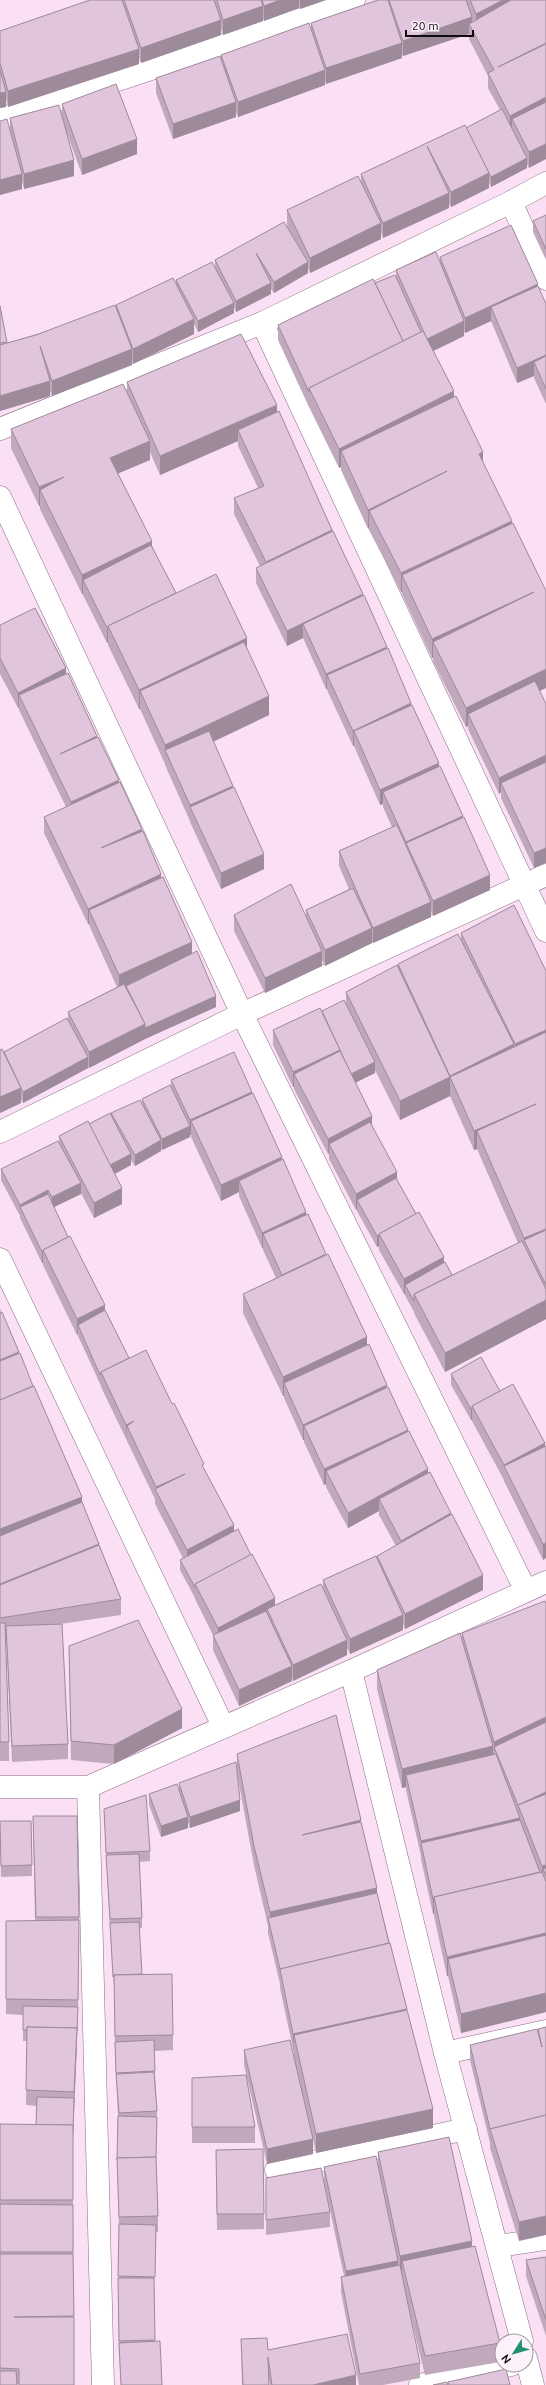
<svg xmlns="http://www.w3.org/2000/svg" width="546" height="2385" viewBox="0 0 546 2385" font-family="Ubuntu,sans-serif">
<style>
.lines{fill:none;stroke-linecap:round;stroke-linejoin:round}
.minor-casing{stroke:#887085;stroke-width:23}
.minor{stroke:#fff;stroke-width:22}
.wall{fill:#c1a9bd;fill-rule:evenodd}
.shaded-wall{fill:#9d8a9a}
.building{fill:#e0c5dc;stroke:#9d8a9a}
</style>
<rect width="100%" height="100%" fill="#fadff5"/>
<g class="lines">
<defs>
<g id="minor">
<polyline points="0,119 317,14 354,0"/>
<polyline points="511,202 546,279"/>
<polyline points="262,323 546,931"/>
<polyline points="0,429 262,323 511,202 546,183"/>
<polyline points="0,497 242,1014 526,1591"/>
<polyline points="0,1132 242,1014 546,875"/>
<polyline points="0,1259 223,1726"/>
<polyline points="351,1671 445,2053 522,2341"/>
<polyline points="0,1787 88,1787 351,1671 546,1582"/>
<polyline points="88,1787 103,2385"/>
<polyline points="445,2053 546,2031"/>
<polyline points="276,2170 466,2129"/>
<polyline points="498,2246 546,2239"/>
<polyline points="526,2358 533,2385"/>
<polyline points="420,2385 511,2365"/>
</g>
</defs>
<!-- minor casing -->
<use href="#minor" class="minor-casing"/>
<!-- minor -->
<use href="#minor" class="minor"/>
</g>
<!-- wall -->
<g class="wall">
<polygon points="90,0 326,0 300,9 299,5 299,8 264,21 263,18 263,21 223,35 221,28 221,35 141,63 139,57 139,64 8,107 6,99 6,107 0,108 0,31"/>
<polygon points="378,0 546,0 529,168 527,164 527,168 491,187 489,182 489,188 451,207 449,204 449,208 383,238 381,232 381,239 310,273 308,268 308,273 274,293 271,289 271,294 236,312 234,307 234,313 198,332 194,324 194,334 133,364 132,361 132,365 52,396 50,391 50,396 0,411 0,306 7,343 116,310 116,305 176,284 176,280 215,268 215,260 287,226 287,210 361,183 361,174 466,128 500,110 488,88 488,76 469,39 469,34 403,56 402,54 402,58 326,84 325,81 325,85 238,117 236,112 236,117 173,139 156,93 156,78 221,59 221,55 311,29 311,23"/>
<polygon points="62,104 137,154 82,175 67,133 74,176 24,189 22,181 22,189 0,195 0,121 10,129 10,118 62,114"/>
<polygon points="546,215 546,260 533,232 533,221"/>
<polygon points="440,257 538,286 546,304 546,404 534,378 534,376 517,383 491,321 465,333 464,331 464,336 433,351 483,462 512,524 539,691 534,868 501,798 501,792 499,794 468,729 468,726 466,727 433,661 433,658 432,658 402,594 402,592 401,592 369,530 369,528 368,529 341,470 341,467 339,468 309,407 278,340 278,325 375,283 396,277 396,270 440,260"/>
<polygon points="127,382 277,412 363,595 439,766 463,817 490,890 433,916 431,911 431,917 373,943 372,941 372,943 325,966 322,960 322,966 265,993 234,931 234,915 306,916 306,910 349,889 339,866 339,851 392,827 383,807 383,804 380,805 354,746 353,746 327,690 327,689 326,689 303,638 287,646 256,583 256,568 260,566 234,514 234,498 258,488 238,446 238,441 160,475 150,452 150,460 118,473 152,546 176,594 247,649 269,715 213,742 233,787 264,869 221,889 190,822 190,820 190,821 165,765 165,764 140,709 139,709 108,645 108,643 107,643 83,595 83,594 82,594 40,509 40,506 39,506 11,448 11,429 127,391"/>
<polygon points="0,625 66,673 142,831 192,954 216,1007 145,1039 89,1068 88,1067 88,1068 23,1103 21,1099 21,1103 0,1113 0,1050 4,1052 68,1021 68,1012 117,987 89,925 89,924 88,924 44,833 44,817 66,807 19,710 19,707 18,708 0,674"/>
<path d="M461 933 546 971V1319L445 1372 414 1313V1312L405 1295V1294H404L379 1250V1246L377 1247 357 1211V1209L356 1210 329 1159V1153L328 1154 294 1089V1087H293L273 1045V1030L322 1011 346 1003V992L398 967V964L461 938ZM375 1070 400 1120 450 1096V1093V1096L474 1150 477 1149 518 1243 452 1275 444 1263 397 1180 372 1126 356 1082 375 1073Z"/>
<path d="M171 1080 252 1094 282 1159 306 1215 387 1388 408 1431 428 1473 451 1515 483 1590 405 1629 403 1624V1630L350 1654 347 1648V1655L293 1681 292 1677V1681L239 1706 213 1650V1635L195 1599V1598L180 1570V1560L183 1558 155 1504V1499L101 1387V1386L78 1336V1334L77 1335 43 1265V1263H42L20 1218V1215V1216L1 1180V1169L59 1143V1136L111 1116V1113L142 1104V1099L171 1086ZM190 1135H191V1137L221 1201 239 1192V1196L262 1248H263V1250L276 1278 243 1294V1313L283 1396H284V1398L303 1440H304V1442L324 1485 326 1484V1487L348 1528 379 1511V1515L396 1546 377 1556V1558L323 1580V1589L275 1605 234 1531 204 1469 129 1358 68 1237 54 1207 81 1194V1193L94 1218 122 1204 115 1174 131 1165V1160L135 1166 161 1151V1149L162 1150 190 1137Z"/>
<polygon points="0,1308 1,1312 82,1502 121,1599 121,1615 60,1624 68,1744 68,1759 12,1762 6,1633 5,1633 9,1742 9,1761 0,1761"/>
<polygon points="451,1374 500,1391 545,1446 543,1560 504,1481 504,1480 472,1421 472,1420 471,1420 451,1385"/>
<polygon points="546,1604 546,2012 461,2033 448,1976 447,1976 434,1916 434,1914 433,1914 421,1859 421,1856 406,1790 406,1787 402,1788 377,1689 377,1670 462,1641 462,1633"/>
<polygon points="69,1646 182,1728 114,1764 71,1760"/>
<polygon points="237,1754 361,1822 377,1893 407,2010 433,2128 316,2153 313,2139 313,2154 267,2164 244,2065 244,2050 294,2054 294,2053 280,1988 280,1984 268,1933 268,1926 254,1865 237,1773"/>
<polygon points="179,1783 240,1811 190,1828 188,1822 188,1828 161,1837 149,1805 149,1794 179,1792"/>
<polygon points="104,1809 150,1851 150,1861 139,1862 142,1918 142,1928 139,1928 142,1974 173,2035 173,2050 154,2051 155,2074 157,2111 156,2162 158,2216 158,2232 156,2232 154,2288 155,2342 162,2385 121,2385 119,2354 118,2289 119,2233 117,2160 118,2116 115,2053 114,1988 110,1930"/>
<polygon points="33,1816 79,1917 78,2016 73,2142 73,2219 74,2317 19,2384 0,2385 0,2124 36,2125 37,2106 26,2105 27,2041 23,2041 23,2015 6,2014 6,1921 35,1921"/>
<polygon points="31,1821 32,1876 1,1877 0,1832"/>
<polygon points="546,2027 519,2241 490,2148 490,2143 470,2060 470,2045 538,2032 538,2029"/>
<polygon points="192,2078 255,2127 255,2143 192,2143"/>
<polygon points="378,2152 472,2247 500,2343 500,2362 425,2375 409,2310 420,2363 420,2378 383,2385 359,2385 341,2292 341,2277 344,2276 324,2182 324,2167 378,2166"/>
<polygon points="216,2165 264,2214 264,2229 217,2230"/>
<polygon points="266,2178 330,2212 330,2227 266,2235"/>
<polygon points="546,2257 546,2336 526,2276 526,2260"/>
<polygon points="241,2339 268,2350 356,2385 270,2385 269,2379 269,2385 242,2385"/>
</g>
<!-- shaded-wall -->
<g class="shaded-wall">
<polygon points="280,0 299,0 299,8 264,21 264,6"/>
<polygon points="300,0 326,0 300,9"/>
<polygon points="503,0 532,0 476,29 476,14"/>
<polygon points="263,6 263,21 223,35 223,20"/>
<polygon points="472,17 472,30 469,24 469,34 403,56 403,41"/>
<polygon points="221,20 221,35 141,63 141,48"/>
<polygon points="402,43 402,58 326,84 326,68"/>
<polygon points="139,49 139,64 8,107 8,91"/>
<polygon points="325,70 325,85 238,117 238,102"/>
<polygon points="6,92 6,107 0,108 0,93"/>
<polygon points="546,97 546,113 512,119 512,130 510,131 510,116"/>
<polygon points="236,102 236,117 173,139 173,124"/>
<polygon points="137,139 137,154 82,175 82,159"/>
<polygon points="546,144 546,159 529,168 529,152"/>
<polygon points="527,158 527,168 491,187 491,177"/>
<polygon points="74,160 74,176 24,189 24,174"/>
<polygon points="489,173 489,188 451,207 451,192"/>
<polygon points="22,174 22,189 0,195 0,180"/>
<polygon points="449,193 449,208 383,238 383,223"/>
<polygon points="381,223 381,239 310,273 310,258"/>
<polygon points="308,262 308,273 274,293 274,282"/>
<polygon points="271,283 271,294 236,312 236,301"/>
<polygon points="538,284 538,300 491,307 491,321 465,333 465,318"/>
<polygon points="234,303 234,313 198,332 198,321"/>
<polygon points="194,319 194,334 133,364 133,349"/>
<polygon points="464,321 464,336 427,354 427,339"/>
<polygon points="132,349 132,365 52,396 52,381"/>
<polygon points="546,355 546,371 534,362 534,376 517,383 517,368"/>
<polygon points="50,381 50,396 0,411 0,396"/>
<polygon points="454,391 454,410 341,451 341,467 339,468 339,449"/>
<polygon points="277,405 277,424 238,430 238,441 160,475 160,456"/>
<polygon points="150,441 150,460 110,477 110,458"/>
<polygon points="483,452 483,471 479,454"/>
<polygon points="447,471 369,511 369,528 368,529 368,510"/>
<polygon points="64,477 40,490 40,506 39,506 39,487"/>
<polygon points="512,521 512,540 402,575 402,592 401,592 401,573"/>
<polygon points="332,530 332,545 266,577 266,562"/>
<polygon points="152,541 152,560 83,580 83,594 82,594 82,575"/>
<polygon points="534,592 433,642 433,658 432,658 432,639"/>
<polygon points="363,594 363,609 303,624 303,638 287,646 287,631"/>
<rect x="107" y="628" width="1" height="15"/>
<polygon points="247,638 247,657 140,691 140,709 139,709 139,690"/>
<polygon points="387,647 387,662 327,675 327,689 326,689 326,674"/>
<polygon points="66,668 66,683 19,695 19,707 18,708 18,693"/>
<polygon points="546,669 546,688 472,724 468,714 468,726 466,727 466,708"/>
<polygon points="269,696 269,715 170,762 165,750 165,745"/>
<polygon points="411,703 411,719 354,731 354,746 353,746 353,731"/>
<polygon points="97,736 97,751 60,754"/>
<polygon points="546,755 546,771 501,783 501,792 499,794 499,778"/>
<polygon points="439,763 439,778 383,792 383,804 380,805 380,790"/>
<polygon points="119,780 119,795 71,817 71,802"/>
<polygon points="233,786 233,802 190,807 190,821 190,805"/>
<polygon points="463,816 463,831 406,843 406,857 406,842"/>
<polygon points="142,829 142,845 101,848"/>
<polygon points="546,848 546,863 534,868 534,853"/>
<polygon points="264,854 264,869 221,889 221,873"/>
<polygon points="161,874 161,890 89,910 89,924 88,924 88,909"/>
<polygon points="490,875 490,890 433,916 433,901"/>
<polygon points="431,902 431,917 373,943 373,928"/>
<polygon points="372,928 372,943 325,966 325,950"/>
<polygon points="192,942 192,957 119,990 119,975"/>
<polygon points="322,951 322,966 265,993 265,978"/>
<polygon points="216,996 216,1007 145,1039 145,1028"/>
<polygon points="145,1024 145,1039 89,1068 89,1052"/>
<polygon points="546,1030 546,1049 515,1063 515,1044"/>
<polygon points="514,1044 514,1063 450,1078 450,1076"/>
<polygon points="340,1050 340,1065 294,1074 294,1087 293,1087 293,1072"/>
<polygon points="88,1057 88,1068 23,1103 23,1092"/>
<polygon points="375,1062 375,1073 351,1085 351,1074"/>
<polygon points="450,1077 450,1096 400,1120 400,1101"/>
<polygon points="21,1088 21,1103 0,1113 0,1097"/>
<polygon points="252,1092 252,1107 191,1121 191,1135 190,1135 190,1137 162,1150 162,1139 190,1126 190,1120"/>
<polygon points="536,1104 477,1131 477,1149 474,1150 474,1131"/>
<polygon points="372,1116 372,1131 329,1144 329,1153 328,1154 328,1139"/>
<polygon points="161,1140 161,1151 135,1166 135,1155"/>
<polygon points="131,1154 131,1165 110,1176 110,1165"/>
<polygon points="282,1157 282,1172 239,1181 239,1192 221,1201 221,1185"/>
<polygon points="397,1172 397,1188 357,1200 357,1209 356,1210 356,1194"/>
<polygon points="81,1183 81,1194 52,1208 52,1197"/>
<polygon points="122,1188 122,1204 94,1218 94,1203"/>
<polygon points="48,1190 48,1201 20,1207 20,1216 20,1205"/>
<polygon points="306,1212 306,1227 263,1234 263,1248 262,1248 262,1233"/>
<polygon points="546,1229 546,1248 524,1241 524,1238"/>
<polygon points="379,1235 379,1246 377,1247 377,1236"/>
<rect x="42" y="1252" width="1" height="11"/>
<polygon points="444,1257 444,1272 405,1285 405,1294 404,1294 404,1279"/>
<polygon points="546,1300 546,1319 445,1372 445,1353"/>
<polygon points="105,1305 105,1321 78,1325 78,1334 77,1335 77,1319"/>
<polygon points="367,1337 367,1356 284,1383 284,1396 283,1396 283,1377"/>
<polygon points="19,1352 19,1367 0,1375 0,1360"/>
<polygon points="387,1385 387,1401 304,1426 304,1440 303,1440 303,1425"/>
<rect x="471" y="1409" width="1" height="11"/>
<polygon points="134,1421 127,1426 126,1440 126,1425"/>
<polygon points="408,1430 408,1445 326,1471 326,1484 324,1485 324,1469"/>
<polygon points="545,1443 545,1458 504,1466 504,1480 504,1465"/>
<polygon points="428,1469 428,1485 379,1499 379,1511 348,1528 348,1513"/>
<polygon points="185,1474 156,1492 156,1487"/>
<polygon points="82,1497 82,1516 0,1548 0,1529"/>
<polygon points="451,1513 451,1528 401,1556 401,1541"/>
<polygon points="234,1525 234,1541 187,1565 187,1550"/>
<polygon points="546,1543 546,1558 543,1560 543,1544"/>
<polygon points="99,1544 99,1559 0,1599 0,1584"/>
<polygon points="483,1575 483,1590 405,1629 405,1614"/>
<polygon points="275,1598 275,1613 267,1609 267,1618 218,1643 218,1628"/>
<polygon points="403,1615 403,1630 350,1654 350,1639"/>
<polygon points="347,1640 347,1655 293,1681 293,1665"/>
<polygon points="292,1666 292,1681 239,1706 239,1690"/>
<polygon points="182,1709 182,1728 114,1764 114,1745"/>
<polygon points="546,1717 546,1736 494,1747 494,1761 494,1742"/>
<polygon points="493,1746 493,1765 406,1775 406,1787 402,1788 402,1769"/>
<polygon points="546,1792 546,1808 518,1805 518,1818 520,1818 520,1833 421,1843 421,1856 421,1841 518,1818 518,1805"/>
<polygon points="240,1800 240,1811 190,1828 190,1817"/>
<polygon points="188,1817 188,1828 161,1837 161,1826"/>
<polygon points="361,1820 361,1839 302,1835"/>
<polygon points="546,1865 546,1876 543,1869 543,1881 542,1882 542,1866"/>
<polygon points="377,1888 377,1907 270,1923 270,1912"/>
<rect x="433" y="1899" width="1" height="15"/>
<polygon points="546,1933 546,1952 448,1959 448,1976 447,1976 447,1957"/>
<polygon points="546,1993 546,2012 461,2033 461,2014"/>
<polygon points="407,2009 407,2028 294,2035 293,2053 293,2034"/>
<polygon points="77,2028 77,2043 74,2108 74,2092"/>
<polygon points="433,2109 433,2128 316,2153 316,2134"/>
<polygon points="313,2139 313,2154 267,2164 267,2149"/>
<polygon points="546,2216 546,2235 519,2241 519,2222"/>
<polygon points="472,2241 472,2260 402,2261 402,2275 400,2275 400,2256"/>
<polygon points="398,2261 398,2276 346,2287 346,2271"/>
<polygon points="356,2375 356,2385 313,2385"/>
</g>
<!-- building -->
<g class="building">
<polygon points="90,0 122,0 139,49 8,91 0,63 0,31"/>
<polygon points="124,0 214,0 221,20 141,48"/>
<polygon points="217,0 261,0 263,6 223,20"/>
<polygon points="262,0 280,0 264,6"/>
<polygon points="378,0 388,0 402,43 326,68 311,23"/>
<polygon points="389,0 466,0 472,17 403,41"/>
<polygon points="470,0 503,0 476,14"/>
<polygon points="511,0 546,0 546,43 498,67 546,44 546,97 510,116 488,73 494,70 469,24"/>
<polygon points="309,23 325,70 238,102 221,55"/>
<polygon points="220,56 236,102 173,124 156,78"/>
<polygon points="0,70 6,92 0,93"/>
<polygon points="116,84 137,139 82,159 62,104"/>
<polygon points="546,102 546,144 529,152 512,119"/>
<polygon points="59,105 74,160 24,174 10,118"/>
<polygon points="502,109 527,158 491,177 466,128"/>
<polygon points="7,119 22,174 0,180 0,121"/>
<polygon points="465,125 489,173 451,192 427,146 449,193 383,223 361,174"/>
<polygon points="358,176 381,223 310,258 287,210"/>
<polygon points="546,215 546,249 533,221"/>
<polygon points="284,222 308,262 274,282 256,253 271,283 236,301 215,260"/>
<polygon points="511,225 538,284 465,318 440,257"/>
<polygon points="436,252 464,321 427,339 396,270"/>
<polygon points="212,262 234,303 198,321 176,280"/>
<polygon points="395,275 421,332 403,341 375,283"/>
<polygon points="173,278 194,319 133,349 116,305"/>
<polygon points="373,279 403,341 309,388 309,392 278,325"/>
<polygon points="538,286 546,304 546,355 517,368 491,307"/>
<polygon points="115,305 132,349 52,381 40,346 50,381 0,396 0,345 36,335"/>
<polygon points="0,306 7,342 0,343"/>
<polygon points="423,331 454,391 339,449 309,388"/>
<polygon points="241,334 277,405 160,456 127,382"/>
<polygon points="546,356 546,389 534,362"/>
<polygon points="123,384 150,441 110,458 152,541 82,575 40,490 64,477 39,487 11,429"/>
<polygon points="456,396 483,452 479,454 512,521 401,573 369,511 447,471 368,510 341,451"/>
<polygon points="279,411 332,530 266,562 234,498 264,486 238,430"/>
<polygon points="513,523 546,591 546,669 466,708 433,642 534,592 432,639 402,575"/>
<polygon points="333,531 363,594 287,631 256,568"/>
<polygon points="151,545 176,593 108,626 108,628 107,628 83,580"/>
<polygon points="216,574 247,638 139,690 108,626"/>
<polygon points="364,595 387,647 326,674 303,624"/>
<polygon points="35,608 66,668 18,693 0,658 0,625"/>
<polygon points="244,642 269,696 165,745 140,691"/>
<polygon points="388,648 411,703 353,731 327,675"/>
<polygon points="68,673 97,736 60,754 98,737 119,780 71,802 19,695"/>
<polygon points="535,681 546,704 546,755 499,778 468,714"/>
<polygon points="412,705 439,763 380,790 354,731"/>
<polygon points="209,731 233,786 190,805 165,750"/>
<polygon points="546,762 546,848 534,853 501,783"/>
<polygon points="440,766 463,816 406,842 383,792"/>
<polygon points="120,782 142,829 101,848 143,831 161,874 88,909 44,817"/>
<polygon points="234,787 264,854 221,873 190,807"/>
<polygon points="464,817 490,875 433,901 406,843"/>
<polygon points="397,825 431,902 373,928 339,851"/>
<polygon points="163,877 192,942 119,975 89,910"/>
<polygon points="291,884 322,951 265,978 234,915"/>
<polygon points="353,888 372,928 325,950 306,910"/>
<polygon points="514,905 546,971 546,1030 515,1044 461,933"/>
<polygon points="458,934 514,1044 450,1076 398,964"/>
<polygon points="197,951 216,996 145,1028 145,1024 126,986"/>
<polygon points="397,965 450,1077 400,1101 346,992"/>
<polygon points="124,984 145,1024 89,1052 68,1012"/>
<polygon points="344,1000 375,1062 351,1074 322,1011"/>
<polygon points="320,1008 340,1050 293,1072 273,1030"/>
<polygon points="67,1018 88,1057 23,1092 4,1052"/>
<polygon points="546,1032 546,1229 524,1238 477,1131 536,1104 474,1131 450,1077"/>
<polygon points="2,1049 21,1088 0,1097 0,1050"/>
<polygon points="340,1051 372,1116 328,1139 294,1074"/>
<polygon points="234,1052 252,1092 190,1120 171,1080"/>
<polygon points="170,1085 190,1126 162,1139 142,1099"/>
<polygon points="253,1093 282,1157 221,1185 191,1121"/>
<polygon points="140,1100 161,1140 135,1155 111,1113"/>
<polygon points="110,1113 131,1154 110,1165 89,1124"/>
<polygon points="88,1121 122,1188 94,1203 59,1136"/>
<polygon points="370,1122 397,1172 356,1194 329,1144"/>
<polygon points="58,1141 81,1183 52,1197 48,1190 20,1205 1,1169"/>
<polygon points="283,1159 306,1212 262,1233 239,1181"/>
<polygon points="396,1178 416,1214 379,1234 379,1235 377,1236 357,1200"/>
<polygon points="48,1194 68,1237 43,1250 43,1252 42,1252 20,1207"/>
<polygon points="419,1212 444,1257 404,1279 379,1234"/>
<polygon points="308,1214 326,1254 282,1275 263,1234"/>
<polygon points="546,1230 546,1285 524,1240"/>
<polygon points="70,1236 105,1305 77,1319 43,1250"/>
<polygon points="522,1241 546,1289 546,1300 445,1353 414,1294"/>
<polygon points="328,1254 367,1337 283,1377 243,1294"/>
<polygon points="445,1262 452,1275 414,1294 414,1301 405,1285"/>
<polygon points="105,1310 129,1358 101,1372 100,1375 78,1325"/>
<polygon points="2,1312 19,1352 0,1360 0,1313"/>
<polygon points="369,1344 387,1385 303,1425 284,1383"/>
<polygon points="146,1350 172,1404 174,1403 204,1464 202,1465 234,1525 187,1550 155,1489 185,1474 156,1487 127,1426 134,1421 126,1425 101,1372"/>
<polygon points="20,1353 33,1386 0,1400 0,1361"/>
<polygon points="481,1357 500,1391 472,1406 472,1409 471,1409 451,1374"/>
<polygon points="513,1384 545,1443 504,1465 472,1406"/>
<polygon points="34,1386 82,1497 0,1529 0,1400"/>
<polygon points="388,1387 408,1430 324,1469 304,1426"/>
<polygon points="409,1431 428,1469 348,1513 326,1471"/>
<polygon points="546,1446 546,1543 543,1544 504,1466"/>
<polygon points="430,1472 451,1513 401,1541 379,1499"/>
<polygon points="82,1502 99,1544 0,1584 0,1536"/>
<polygon points="452,1514 483,1575 405,1614 377,1556"/>
<polygon points="238,1529 251,1555 195,1584 195,1587 180,1560"/>
<polygon points="99,1545 121,1599 0,1618 0,1585"/>
<polygon points="252,1554 275,1598 218,1628 195,1584"/>
<polygon points="376,1556 403,1615 350,1639 323,1580"/>
<polygon points="321,1584 347,1640 293,1665 267,1609"/>
<polygon points="545,1601 546,1604 546,1717 494,1742 462,1633"/>
<polygon points="266,1611 292,1666 239,1690 213,1635"/>
<polygon points="138,1620 182,1709 114,1745 71,1741 69,1646"/>
<polygon points="0,1623 5,1623 9,1742 0,1742"/>
<polygon points="62,1624 68,1744 12,1746 6,1626"/>
<polygon points="460,1633 493,1746 402,1769 377,1670"/>
<polygon points="336,1715 361,1820 302,1835 361,1822 377,1888 270,1912 254,1846 237,1754"/>
<polygon points="546,1722 546,1792 518,1805 494,1747"/>
<polygon points="496,1754 520,1818 421,1841 406,1775"/>
<polygon points="236,1762 240,1800 190,1817 179,1783"/>
<polygon points="177,1784 188,1817 161,1826 149,1794"/>
<polygon points="546,1794 546,1865 542,1866 518,1805"/>
<polygon points="146,1795 150,1851 106,1853 104,1809"/>
<polygon points="33,1816 77,1816 79,1917 36,1917"/>
<polygon points="520,1820 540,1872 434,1897 434,1898 433,1899 421,1843"/>
<polygon points="0,1821 31,1821 32,1865 1,1866"/>
<polygon points="139,1854 142,1918 110,1919 106,1855"/>
<polygon points="546,1868 546,1876 543,1869"/>
<polygon points="542,1872 546,1882 546,1933 447,1957 434,1897"/>
<polygon points="377,1893 389,1943 280,1969 268,1918"/>
<polygon points="79,1920 78,2000 6,1999 6,1921"/>
<polygon points="139,1922 142,1974 114,1975 113,1977 110,1923"/>
<polygon points="546,1935 546,1993 461,2014 448,1959"/>
<polygon points="390,1943 407,2009 293,2034 280,1969"/>
<polygon points="172,1974 173,2035 115,2036 114,1975"/>
<polygon points="23,2006 78,2007 77,2031 77,2028 27,2027 27,2030 23,2030"/>
<polygon points="407,2010 433,2109 316,2134 294,2035"/>
<polygon points="27,2027 77,2028 74,2092 26,2090"/>
<polygon points="546,2027 546,2115 490,2129 470,2045 537,2029 542,2047 538,2029"/>
<polygon points="154,2040 155,2071 116,2073 115,2042"/>
<polygon points="290,2040 313,2139 267,2149 244,2050"/>
<polygon points="154,2072 157,2111 119,2113 116,2074"/>
<polygon points="246,2075 255,2127 192,2127 192,2078"/>
<polygon points="37,2097 74,2098 73,2131 73,2125 36,2125"/>
<polygon points="546,2115 546,2216 519,2222 490,2129"/>
<polygon points="118,2116 157,2117 156,2157 117,2158 117,2160"/>
<polygon points="0,2124 73,2125 73,2200 0,2200"/>
<polygon points="449,2137 472,2241 400,2256 378,2152"/>
<polygon points="263,2149 264,2214 217,2214 216,2150"/>
<polygon points="376,2156 398,2261 346,2271 324,2167"/>
<polygon points="156,2157 158,2216 119,2217 117,2158"/>
<polygon points="321,2168 330,2212 266,2220 266,2178"/>
<polygon points="0,2204 73,2205 73,2252 0,2252"/>
<polygon points="119,2224 156,2225 155,2277 118,2276"/>
<polygon points="475,2246 500,2343 425,2356 402,2261"/>
<polygon points="0,2254 73,2254 74,2316 14,2317 74,2317 74,2385 19,2385 19,2369 0,2368"/>
<polygon points="546,2257 546,2320 526,2260"/>
<polygon points="400,2265 420,2363 360,2374 341,2277"/>
<polygon points="118,2278 154,2278 155,2340 119,2341"/>
<polygon points="347,2334 356,2375 313,2385 272,2385 268,2357 269,2385 243,2385 241,2339 267,2338 268,2350"/>
<polygon points="160,2341 162,2385 121,2385 119,2343"/>
<polygon points="506,2369 510,2385 449,2385 448,2382"/>
<polygon points="0,2371 16,2371 17,2385 0,2385"/>
<polygon points="447,2382 448,2385 433,2385"/>
</g>
<!-- north arrow -->
<g transform="translate(514 2353) rotate(233)"><circle r="19" fill="#fdf2fb" stroke="#9f969e"/>
<path d="M0-3L7 15L0 10L-7 15Z" fill="#238f6e"/>
<text y="-6" font-size="11" font-weight="bold" text-anchor="middle" fill="#130b12">N</text>
</g>
<!-- scale -->
<path d="M406 30v6h67v-6" fill="none" stroke="#130b12" stroke-width="2"/>
<text x="412" y="30" font-size="12" fill="#130b12" stroke="#fdf2fb" stroke-width="3" paint-order="stroke">20 m</text>
</svg>
